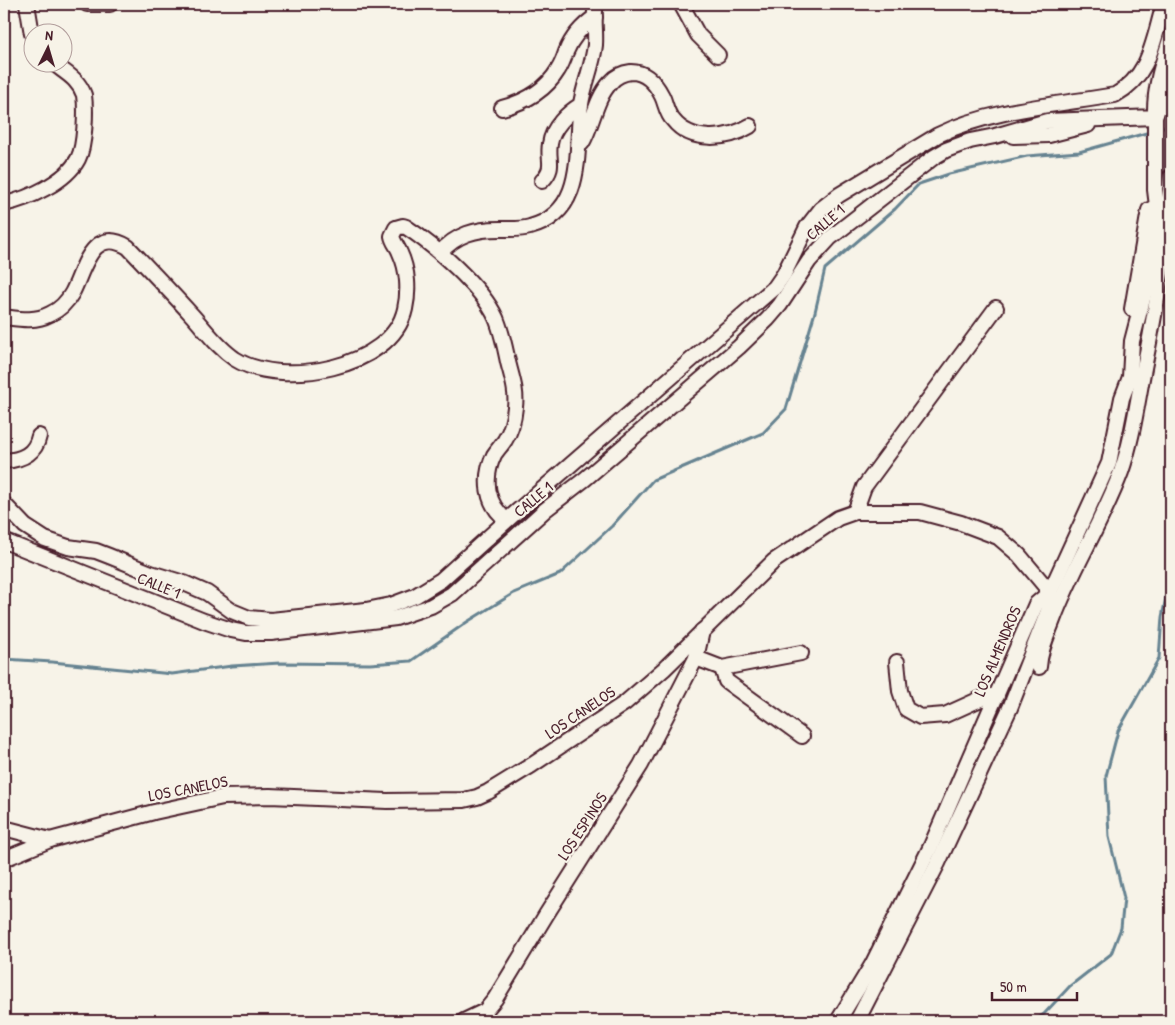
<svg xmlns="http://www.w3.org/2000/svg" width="1175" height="1025" viewBox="0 0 1175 1025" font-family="'Patrick Hand',sans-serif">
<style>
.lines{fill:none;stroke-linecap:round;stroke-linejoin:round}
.stream{stroke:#668391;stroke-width:3}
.minor-casing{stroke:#4a1f2b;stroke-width:18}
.minor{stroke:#f7f3e8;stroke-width:14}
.labels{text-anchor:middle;stroke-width:4.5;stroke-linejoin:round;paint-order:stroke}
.street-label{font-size:16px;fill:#4a1f2b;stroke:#f7f3e8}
</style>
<rect width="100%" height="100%" fill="#f7f3e8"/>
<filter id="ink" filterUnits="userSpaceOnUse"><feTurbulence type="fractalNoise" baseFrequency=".02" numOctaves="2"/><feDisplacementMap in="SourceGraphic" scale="10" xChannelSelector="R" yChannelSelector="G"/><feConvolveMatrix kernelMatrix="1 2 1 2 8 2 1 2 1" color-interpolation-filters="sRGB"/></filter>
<g filter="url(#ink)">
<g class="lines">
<!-- stream -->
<g class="stream">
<polyline points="1159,130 1171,123"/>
<polyline points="4,659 52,662 172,674 232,666 280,663 370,664 411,661 467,622 514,593 560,574 612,526 653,480 763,433 786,409 815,312 825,269 895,209 919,184 949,174 1027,156 1079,152 1150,132"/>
<polyline points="1034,1021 1044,1014 1070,986 1111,954 1121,928 1124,898 1109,837 1106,776 1118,731 1159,658 1162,617 1171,573"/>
</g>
<defs>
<g id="minor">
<polyline points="27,4 32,34"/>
<polyline points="87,4 110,4"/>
<polyline points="681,4 698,35 718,55"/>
<path d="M502 108C525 102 546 90 558 70 562 64 564 58 566 52 572 37 582 26 595 17"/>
<polyline points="1013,136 1049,135 1088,125"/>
<path d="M582 143C593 124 595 99 611 82 616 76 623 73 631 72 646 72 656 84 662 96 666 104 666 113 673 120 691 143 727 140 750 126"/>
<path d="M542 181C556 167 547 160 550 144 552 128 568 112 581 105"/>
<path d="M4 204C28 199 66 182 78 159 85 146 86 110 84 95 78 78 65 73 52 62"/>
<path d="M440 253C456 234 476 229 500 229 511 229 520 230 530 227 587 212 575 149 581 104 584 84 593 65 595 45 596 31 593 17 596 4"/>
<polyline points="1132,309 1149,210"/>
<path d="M4 317C20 319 35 322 50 314 59 310 67 302 72 293 84 271 91 225 128 247 149 269 170 291 190 313 205 329 217 347 235 359 281 388 392 369 405 309 409 291 408 270 400 253 398 247 393 242 392 236L396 228 403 226 406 227C435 246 482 287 496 318 502 332 505 347 508 362 512 378 517 391 515 407 514 418 511 431 505 440 502 445 497 450 494 455 483 478 486 505 507 520"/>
<path d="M4 461C21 460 35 455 39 436"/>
<path d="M4 504 25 526 45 539 68 547 96 551 109 556 151 573 184 583 207 593 232 611 249 618 271 620 366 610 391 605 415 596 441 580 513 515 775 287 784 274 807 227 821 209 839 195 938 135C991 109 1057 105 1115 95 1151 75 1153 40 1164 4"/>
<polyline points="855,512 864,487 996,308"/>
<path d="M4 541 204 621 231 630 246 633H271L396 618 431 606 452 594 545 510 585 479 739 347 768 319 780 305 809 261 830 238 934 157 946 150 970 141 995 136 1047 121 1155 117C1154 88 1162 64 1171 37"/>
<polyline points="696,658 722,668 801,653"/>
<polyline points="897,662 900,691 906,709 920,717 945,715 987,696 997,696"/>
<path d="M1039 667C1040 650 1047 636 1053 620 1072 569 1102 523 1121 472 1133 438 1137 403 1144 368 1157 305 1168 241 1171 177"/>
<polyline points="722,668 726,681 802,736"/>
<polyline points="4,828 50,840"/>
<polyline points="4,859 50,840 154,812 223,797 270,796 387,801 464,800 477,797 488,792 532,765 625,703 664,669 774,561 838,518 855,512 920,512 961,523 998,537 1019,555 1050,592"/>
<polyline points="464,1021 485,1011 495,999 546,915 641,765 696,658 702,631"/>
<polyline points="838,1021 872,965 931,846 1036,604 1050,592"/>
<polyline points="857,1021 938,863 1010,708 1048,611 1050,592 1109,463 1122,398 1130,377 1132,341 1152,264 1157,206 1155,190 1155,117 1171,74"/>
</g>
</defs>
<!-- minor casing -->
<use href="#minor" class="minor-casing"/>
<!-- minor -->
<use href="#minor" class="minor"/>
</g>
</g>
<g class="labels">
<!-- street labels -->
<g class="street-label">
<text transform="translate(825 222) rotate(-41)" y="6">CALLE 1</text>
<text transform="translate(533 499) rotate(-40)" y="6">CALLE 1</text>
<text transform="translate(159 585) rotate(22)" y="6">CALLE 1</text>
<text transform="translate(997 651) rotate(-67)" y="6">LOS ALMENDROS</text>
<text transform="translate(580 712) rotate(-34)" y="6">LOS CANELOS</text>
<text transform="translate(188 788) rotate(-11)" y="6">LOS CANELOS</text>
<text transform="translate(582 826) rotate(-57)" y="6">LOS ESPINOS</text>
</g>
</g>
<!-- margin -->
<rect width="1175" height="1025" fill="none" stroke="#f7f3e8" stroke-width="20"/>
<rect x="10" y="10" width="1155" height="1005" fill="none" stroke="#4a1f2b" stroke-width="2" filter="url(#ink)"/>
<!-- north arrow -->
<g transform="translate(48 48) rotate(5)"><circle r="24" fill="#f7f3e8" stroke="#b29e9c"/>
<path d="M0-4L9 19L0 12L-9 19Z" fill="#4a1f2b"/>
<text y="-8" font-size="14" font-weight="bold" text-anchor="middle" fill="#4a1f2b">N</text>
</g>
<!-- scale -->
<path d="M992 992v8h85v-8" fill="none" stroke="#4a1f2b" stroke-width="2.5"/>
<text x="1000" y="992" font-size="15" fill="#4a1f2b" stroke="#f7f3e8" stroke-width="4" paint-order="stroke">50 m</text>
</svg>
